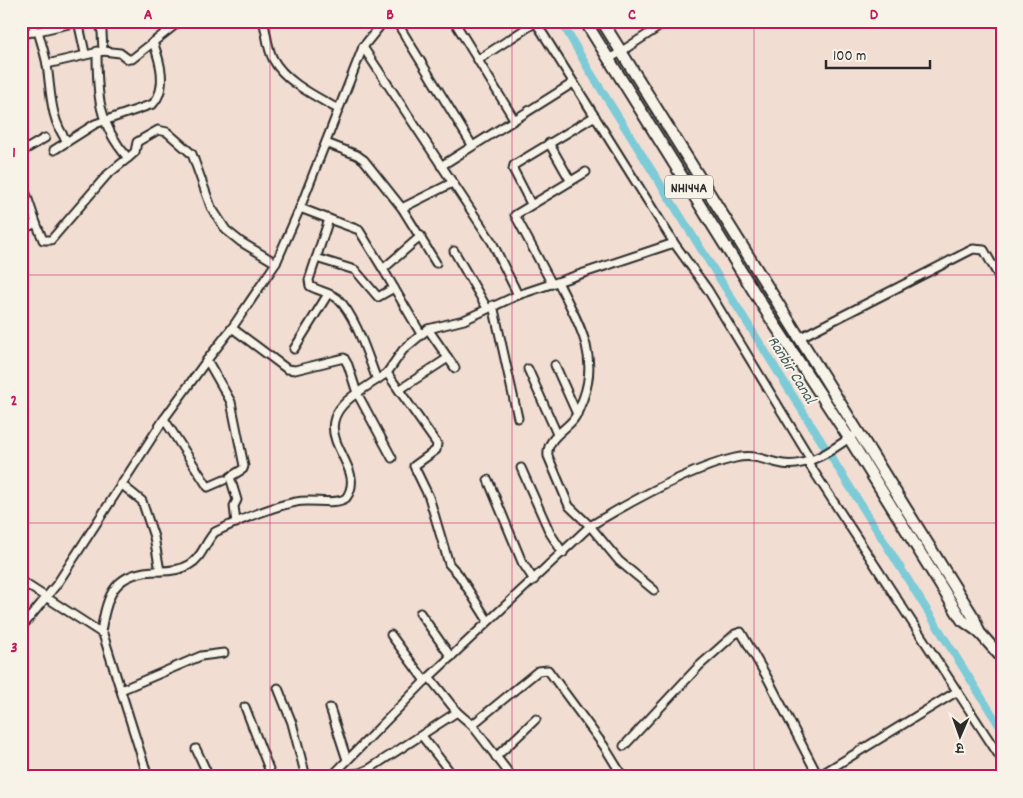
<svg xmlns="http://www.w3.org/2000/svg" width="1023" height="798" viewBox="0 0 1023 798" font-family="Dekko,'Playpen Sans Deva',sans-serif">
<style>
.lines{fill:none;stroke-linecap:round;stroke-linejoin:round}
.canal{stroke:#7ccbd7;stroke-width:8}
.minor-casing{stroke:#2b2b2b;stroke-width:11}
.highway-casing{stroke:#2b2b2b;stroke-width:14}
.minor{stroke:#f7f3e8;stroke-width:7}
.highway{stroke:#f7f3e8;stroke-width:10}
.grid{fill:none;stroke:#c2185b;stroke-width:1;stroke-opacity:0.55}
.labels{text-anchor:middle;stroke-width:4;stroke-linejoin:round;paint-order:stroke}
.shield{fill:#f7f3e8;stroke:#686764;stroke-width:1}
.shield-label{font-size:14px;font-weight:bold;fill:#2b2b2b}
.water-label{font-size:16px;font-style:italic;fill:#435b5f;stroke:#f7f3e8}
.neatline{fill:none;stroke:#c2185b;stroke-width:2}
.grid-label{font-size:16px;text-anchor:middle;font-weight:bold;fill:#c2185b}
</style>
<rect width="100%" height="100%" fill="#f1ddd2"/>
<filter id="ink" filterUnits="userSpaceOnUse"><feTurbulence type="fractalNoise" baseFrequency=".02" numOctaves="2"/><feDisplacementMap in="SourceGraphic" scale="10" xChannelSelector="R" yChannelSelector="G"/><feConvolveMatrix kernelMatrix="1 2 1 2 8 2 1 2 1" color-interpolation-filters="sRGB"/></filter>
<g filter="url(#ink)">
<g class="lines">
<!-- canal -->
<polyline class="canal" points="561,21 589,70 1002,730"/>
<defs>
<g id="minor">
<polyline points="32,21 34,32"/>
<polyline points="78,21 85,53"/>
<polyline points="99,21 102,32 103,51"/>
<path d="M263 21C267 33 267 48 273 59 285 82 317 97 338 109"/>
<polyline points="396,21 472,145"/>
<polyline points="454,21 514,119"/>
<polyline points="535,21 674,243 708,290 811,460"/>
<polyline points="38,31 78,22"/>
<path d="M21 34 38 31C41 42 45 54 47 65 51 91 50 120 67 141"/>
<polyline points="363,47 492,242 518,295"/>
<polyline points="479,59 536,22"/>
<polyline points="608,60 668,21"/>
<polyline points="47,64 103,51 120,53 128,59 132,59 180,21"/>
<polyline points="326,143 357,155 364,160 402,208 436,263"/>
<polyline points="549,143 570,180"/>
<path d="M54 150 95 124 153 104C168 87 160 61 153 42"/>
<polyline points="21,152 45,138"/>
<polyline points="128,158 135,152 137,142 158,130 167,132 192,154 211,207 226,230 241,242 276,263"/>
<polyline points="441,166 573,83"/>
<polyline points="21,179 36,223 21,230"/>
<polyline points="531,204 513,169 514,165 595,116"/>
<path d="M300 208 329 219 309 280 310 286C318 291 330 292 338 299 356 316 368 357 377 380"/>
<polyline points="402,208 452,183"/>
<polyline points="329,219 359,230 383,269"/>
<path d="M36 223 43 240H51L107 175 128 158C98 124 97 94 97 51"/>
<polyline points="421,236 383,269 421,334"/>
<polyline points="454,251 487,308"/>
<polyline points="316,258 355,270 378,297 394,288"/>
<path d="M558 282C577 321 600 354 583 399 580 406 578 414 573 420 564 431 546 439 548 456L569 506 590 526 619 561 654 590"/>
<polyline points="552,284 515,215 586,172"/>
<polyline points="493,305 518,418"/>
<polyline points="232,328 287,369 295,370 344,358 348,365 357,393 387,373 403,350 428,329 464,320 518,295 674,243"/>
<polyline points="428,329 455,368"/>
<polyline points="799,338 973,249 984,250 1002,282"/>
<polyline points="294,349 328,294"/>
<polyline points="555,365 577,414"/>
<polyline points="528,369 557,434"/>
<polyline points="387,373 437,444 436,450 414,466 429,497 449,564 459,575 488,621"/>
<polyline points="399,390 448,358"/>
<polyline points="164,419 208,487 224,480"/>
<polyline points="807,461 1002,760"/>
<polyline points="521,468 550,533 563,553"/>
<polyline points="488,480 522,562 534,580"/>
<polyline points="121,484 142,501 154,537 160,571"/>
<polyline points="236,523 234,506 237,500 230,477 243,469 244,466 231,402 207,360 232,328 276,263 300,208 363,47 384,21"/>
<polyline points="21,581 103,634 148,777"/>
<polyline points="420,613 451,657"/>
<polyline points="21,628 57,584 164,419 207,360"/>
<path d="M101 632C107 593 115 571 159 571 169 571 181 570 189 565 202 558 205 542 215 532 240 520 269 507 296 502 311 498 334 506 346 498 371 464 298 433 357 393L392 458"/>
<polyline points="391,635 425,681"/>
<polyline points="430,678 457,712 472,725 512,777"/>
<polyline points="278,688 292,723 306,777"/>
<polyline points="121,690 201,656 224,653"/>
<polyline points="245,707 272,777"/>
<polyline points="330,708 347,760"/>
<polyline points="472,725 538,671 548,670 604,746 623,777"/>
<polyline points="422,736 454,777"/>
<polyline points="624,746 699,666 735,634 741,632 768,679 818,776"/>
<polyline points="196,749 209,777"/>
<polyline points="496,757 536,719"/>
<polyline points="346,775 360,773 369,769 457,712"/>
<path d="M331 777 425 681 590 526C630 502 691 468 735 458 754 453 765 461 783 464 807 468 834 449 852 436"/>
<polyline points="817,777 956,692"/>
</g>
<g id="highway">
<polyline points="585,21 771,319 849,438 962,620 979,632 1002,658"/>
<path d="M602 21C727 220 849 419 974 618L979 632"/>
</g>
</defs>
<!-- minor casing -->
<use href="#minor" class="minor-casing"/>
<!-- highway casing -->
<use href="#highway" class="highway-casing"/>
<!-- minor -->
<use href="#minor" class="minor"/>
<!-- highway -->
<use href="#highway" class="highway"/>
</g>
</g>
<!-- grid -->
<path class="grid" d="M270 21V777M512 21V777M754 21V777M21 275H1002M21 523H1002"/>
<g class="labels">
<!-- shield labels -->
<rect class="shield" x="665" y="175.5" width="48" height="23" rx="4"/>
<g class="shield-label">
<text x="689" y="192">NH144A</text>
</g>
<!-- water labels -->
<g class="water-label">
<text transform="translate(793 369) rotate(58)" y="6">Ranbir Canal</text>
</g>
</g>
<!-- margin -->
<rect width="1023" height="798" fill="none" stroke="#f7f3e8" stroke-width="55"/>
<!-- north arrow -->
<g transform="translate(960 736) rotate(182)" stroke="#f7f3e8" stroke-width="4" paint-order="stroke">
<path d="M0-4L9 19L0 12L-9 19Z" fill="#2b2b2b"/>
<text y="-8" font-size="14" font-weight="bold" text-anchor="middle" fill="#2b2b2b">उ</text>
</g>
<!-- scale -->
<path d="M826 60v8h104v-8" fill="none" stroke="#2b2b2b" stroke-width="2.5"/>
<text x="833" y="60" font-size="15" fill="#2b2b2b" stroke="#f7f3e8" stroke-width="4" paint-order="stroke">100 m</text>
<rect x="28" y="28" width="968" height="742" class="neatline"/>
<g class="grid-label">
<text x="148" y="19">A</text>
<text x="390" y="19">B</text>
<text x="632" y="19">C</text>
<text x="874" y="19">D</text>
<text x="14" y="157">1</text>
<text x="14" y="405">2</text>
<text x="14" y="652">3</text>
</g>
</svg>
